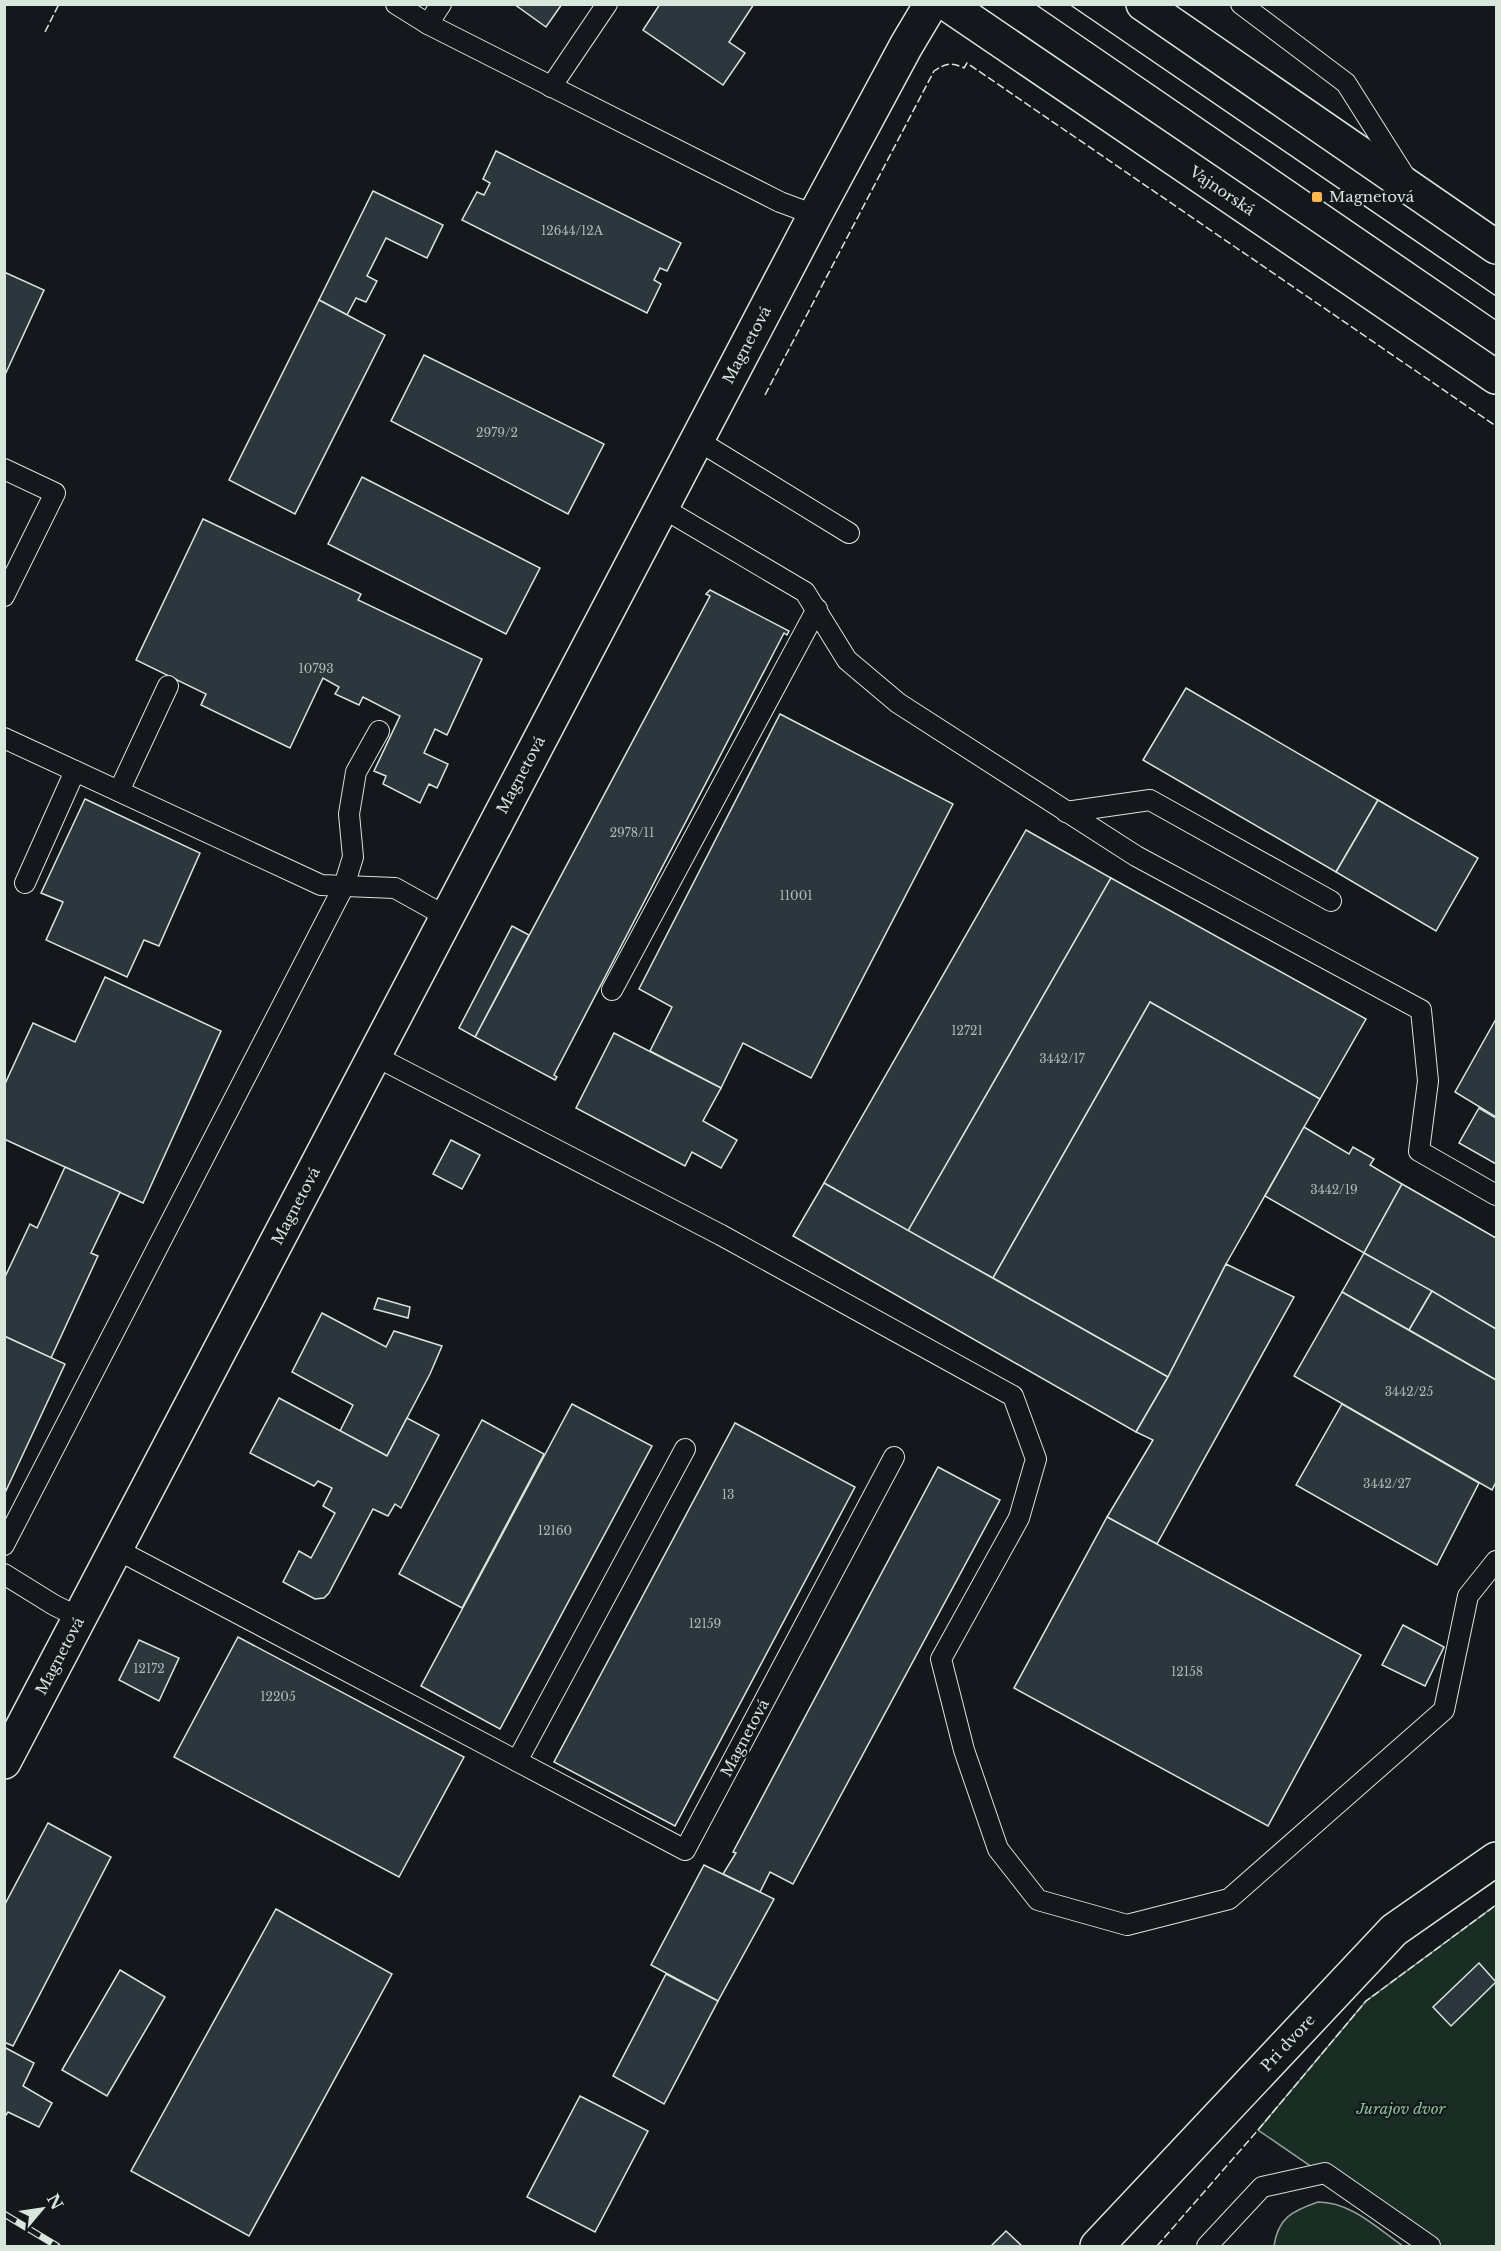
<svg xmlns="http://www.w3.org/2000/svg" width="1501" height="2251" viewBox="0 0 1501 2251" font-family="'Libre Baskerville',serif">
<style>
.green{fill:#1a2d24;stroke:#939e99;stroke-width:1.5}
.building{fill:#2c363c;stroke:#d8e6dc;stroke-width:1.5}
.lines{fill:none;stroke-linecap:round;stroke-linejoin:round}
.lane-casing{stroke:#d8e6dc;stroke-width:22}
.street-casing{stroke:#d8e6dc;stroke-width:36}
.secondary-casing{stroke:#d8e6dc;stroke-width:36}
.lane{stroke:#14181c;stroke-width:20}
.street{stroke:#14181c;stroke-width:33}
.secondary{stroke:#14181c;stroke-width:33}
.tram{stroke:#d8e6dc;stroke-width:1.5}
.rail-casing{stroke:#d8e6dc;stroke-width:7}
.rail{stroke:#14181c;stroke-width:4.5;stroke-dasharray:14;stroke-linecap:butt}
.fence{stroke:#d8e6dc;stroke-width:1.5;stroke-dasharray:8 3;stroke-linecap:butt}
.poi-dot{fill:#ffb74d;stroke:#14181c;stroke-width:2}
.labels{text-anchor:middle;stroke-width:4.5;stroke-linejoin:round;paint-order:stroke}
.number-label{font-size:12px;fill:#adbab4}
.street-label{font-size:15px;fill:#d8e6dc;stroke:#14181c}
.poi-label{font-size:15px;fill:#d8e6dc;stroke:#14181c;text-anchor:start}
.park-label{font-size:15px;font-style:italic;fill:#8ac095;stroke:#14181c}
</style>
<rect width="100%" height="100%" fill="#14181c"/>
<!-- green -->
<g class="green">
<polygon points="1496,1905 1496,2246 1427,2246 1258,2130 1366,2001"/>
<path d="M1318 2202C1351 2202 1377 2228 1403 2246H1274C1278 2218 1292 2211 1318 2202Z"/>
</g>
<!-- building -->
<g class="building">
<polygon points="514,4 562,4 546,27"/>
<polygon points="660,4 754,4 729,42 745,53 723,85 643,30"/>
<polygon points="496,151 681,243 667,271 660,268 654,280 661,284 647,313 462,220 477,192 484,195 490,183 483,179"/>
<polygon points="373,191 443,225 427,258 386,238 367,276 377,281 366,302 356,298 347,315 319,300"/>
<polygon points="4,272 44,290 4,377"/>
<polygon points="319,300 385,335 295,514 229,480"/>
<polygon points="424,355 604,444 568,514 391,421"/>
<polygon points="362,477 540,568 506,634 328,544"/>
<polygon points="203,519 361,594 358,600 482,659 447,735 435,729 424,753 448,764 437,788 429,784 420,803 383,784 386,776 374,771 400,716 363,697 359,705 335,694 339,687 323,678 290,748 201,705 206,694 136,660"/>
<polygon points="710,590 789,631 787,635 784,633 554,1075 557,1077 555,1080 475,1037 710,596 706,594"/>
<polygon points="1186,688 1378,800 1336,872 1143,760"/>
<polygon points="780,714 953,804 811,1078 743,1043 721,1088 650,1051 672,1007 639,989"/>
<polygon points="85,799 200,853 159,946 144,940 127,977 46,940 63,902 41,893"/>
<polygon points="1378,800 1478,858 1436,931 1336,872"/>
<polygon points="1026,830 1111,878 908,1231 824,1183"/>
<polygon points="1111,878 1366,1019 1320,1099 1150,1002 993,1278 908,1231"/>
<polygon points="512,926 529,935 475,1037 459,1028"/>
<polygon points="105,977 221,1031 143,1203 4,1139 4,1086 33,1023 75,1042"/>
<polygon points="1150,1002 1320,1099 1226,1264 1168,1377 993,1278"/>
<polygon points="1496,1019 1496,1117 1455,1092"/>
<polygon points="614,1033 721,1088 703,1121 737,1140 721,1168 692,1152 685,1166 576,1108"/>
<polygon points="1479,1108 1496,1118 1496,1164 1459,1143"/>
<polygon points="1304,1127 1349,1154 1353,1147 1374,1159 1370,1165 1402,1184 1364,1253 1265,1196"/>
<polygon points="451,1140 480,1155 462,1189 433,1174"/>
<polygon points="65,1167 120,1192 91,1253 98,1256 51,1358 4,1336 4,1279 30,1224 37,1228"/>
<polygon points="824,1183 1168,1377 1136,1432 793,1236"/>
<polygon points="1402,1184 1496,1238 1496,1329 1364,1253"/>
<polygon points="1364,1253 1432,1291 1409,1330 1342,1292"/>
<polygon points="1226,1264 1294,1297 1157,1544 1107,1517 1153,1440 1136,1432 1168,1377"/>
<polygon points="1432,1291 1496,1329 1496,1380 1409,1330"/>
<polygon points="1342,1292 1496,1380 1496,1482 1492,1490 1294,1376"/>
<polygon points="378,1298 410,1307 408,1318 374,1309"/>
<polygon points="322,1313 386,1347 394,1331 442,1346 430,1374 387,1456 340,1431 353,1405 292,1372"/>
<polygon points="4,1336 65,1364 4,1495"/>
<polygon points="279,1398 387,1456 407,1418 439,1435 401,1508 395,1504 388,1516 373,1509 329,1593 324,1598 315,1599 283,1582 299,1551 311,1558 335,1513 323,1506 332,1488 318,1481 314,1486 250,1453"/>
<polygon points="572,1404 652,1446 500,1729 421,1686"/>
<polygon points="1342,1404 1479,1483 1437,1565 1296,1485"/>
<polygon points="482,1420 544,1454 462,1608 399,1574"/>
<polygon points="735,1423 855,1487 675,1826 554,1762"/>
<polygon points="938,1467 1000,1500 793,1884 770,1872 760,1892 723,1874 736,1853 733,1852"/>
<polygon points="1107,1517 1361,1655 1268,1826 1014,1688"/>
<polygon points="1403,1625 1444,1647 1425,1686 1382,1665"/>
<polygon points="238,1637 464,1757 399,1877 174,1757"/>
<polygon points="139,1640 179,1658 159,1701 119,1680"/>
<polygon points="48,1823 111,1857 13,2046 4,2042 4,1906"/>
<polygon points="704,1865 774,1899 718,2001 651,1965"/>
<polygon points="276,1909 392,1974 249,2236 131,2171"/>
<polygon points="1479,1963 1496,1982 1451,2026 1433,2007"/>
<polygon points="120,1970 165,1997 107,2096 62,2070"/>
<polygon points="666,1974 718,2001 664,2104 613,2076"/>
<polygon points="4,2047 34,2063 23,2086 52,2103 39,2127 8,2112 4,2118"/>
<polygon points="580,2096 648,2131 595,2232 527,2197"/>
<polygon points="1006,2231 1022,2246 994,2246 992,2245"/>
</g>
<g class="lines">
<defs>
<g id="lane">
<polyline points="396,4 428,24 780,202 815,215"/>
<polyline points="1241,4 1346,83 1406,178"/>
<polyline points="428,24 441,4"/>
<polyline points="551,87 607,4"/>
<polyline points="697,440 849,533"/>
<polyline points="4,469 55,493 4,596"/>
<polyline points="661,507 805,592 847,660 898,703 1136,856 1421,1010 1428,1081 1419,1151 1496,1195"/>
<polyline points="4,738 321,885 395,888 447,917"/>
<polyline points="119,791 168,686"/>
<polyline points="1066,812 1150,800 1331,901"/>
<polyline points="25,883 75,771"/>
<polyline points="612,990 817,609"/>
<polyline points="375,1056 721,1235 1013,1396 1036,1459 1019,1518 941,1659 964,1750 998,1849 1038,1900 1127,1925 1229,1899 1444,1710 1468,1596 1496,1561"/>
<polyline points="4,1545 344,886 353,857 349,814 356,772 379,731"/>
<polyline points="116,1549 685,1850 894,1457"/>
<polyline points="4,1574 54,1605 80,1618"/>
<polyline points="517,1761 685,1449"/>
<polyline points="1207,2246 1262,2187 1325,2173 1430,2246"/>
</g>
<g id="street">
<polyline points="4,1762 815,215 906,46 931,4"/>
<polyline points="1097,2246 1394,1930 1496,1859"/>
</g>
<g id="secondary">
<polyline points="947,4 1496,377"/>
<polyline points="1143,4 1496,247"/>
</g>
</defs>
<!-- lane casing -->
<use href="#lane" class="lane-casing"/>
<!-- street casing -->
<use href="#street" class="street-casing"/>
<!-- secondary casing -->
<use href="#secondary" class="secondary-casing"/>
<!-- lane -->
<use href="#lane" class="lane"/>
<!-- street -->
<use href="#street" class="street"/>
<!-- secondary -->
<use href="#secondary" class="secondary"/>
<!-- tram -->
<g class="tram">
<polyline points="1035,4 1496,320"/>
<polyline points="1069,4 1496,296"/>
</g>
<defs>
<polyline id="rail" points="4,2214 57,2246"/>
</defs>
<!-- rail casing -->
<use href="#rail" class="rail-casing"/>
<!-- rail -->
<use href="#rail" class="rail"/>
<!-- fence -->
<g class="fence">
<polyline points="45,32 59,4"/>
<path d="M765 395 934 71C946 63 951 62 964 68L967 63 1496 426"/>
<polyline points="1157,2246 1258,2130 1366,2001 1496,1905"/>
</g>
</g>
<!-- markers -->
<rect class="poi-dot" x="1311" y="191" width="12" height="12" rx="3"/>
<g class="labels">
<!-- number labels -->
<g class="number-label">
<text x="572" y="235">12644/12A</text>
<text x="497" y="437">2979/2</text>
<text x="316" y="673">10793</text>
<text x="632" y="837">2978/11</text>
<text x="796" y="900">11001</text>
<text x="967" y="1035">12721</text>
<text x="1062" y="1063">3442/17</text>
<text x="1334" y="1194">3442/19</text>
<text x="1409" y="1396">3442/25</text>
<text x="1387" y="1488">3442/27</text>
<text x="728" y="1499">13</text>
<text x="555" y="1535">12160</text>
<text x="705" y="1628">12159</text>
<text x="149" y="1673">12172</text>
<text x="1187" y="1676">12158</text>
<text x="278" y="1701">12205</text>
</g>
<!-- street labels -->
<g class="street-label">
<text transform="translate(1222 191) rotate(34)" y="5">Vajnorská</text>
<text transform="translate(747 345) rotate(-62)" y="5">Magnetová</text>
<text transform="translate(521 775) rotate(-62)" y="5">Magnetová</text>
<text transform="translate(296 1206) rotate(-62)" y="5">Magnetová</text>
<text transform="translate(60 1656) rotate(-62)" y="5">Magnetová</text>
<text transform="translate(745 1738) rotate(-62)" y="5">Magnetová</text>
<text transform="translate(1288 2043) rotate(-47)" y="5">Pri dvore</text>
</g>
<!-- poi labels -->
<g class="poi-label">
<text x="1329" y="202">Magnetová</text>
</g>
<!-- park labels -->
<g class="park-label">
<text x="1401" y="2114">Jurajov dvor</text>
</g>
</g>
<!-- border -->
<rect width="1501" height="2251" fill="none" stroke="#d8e6dc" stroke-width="12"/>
<!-- north arrow -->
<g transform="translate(42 2209) rotate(61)" stroke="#14181c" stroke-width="4.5" paint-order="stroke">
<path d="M0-4.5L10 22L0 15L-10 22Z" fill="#d8e6dc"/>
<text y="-9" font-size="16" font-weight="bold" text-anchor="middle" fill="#d8e6dc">N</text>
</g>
</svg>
